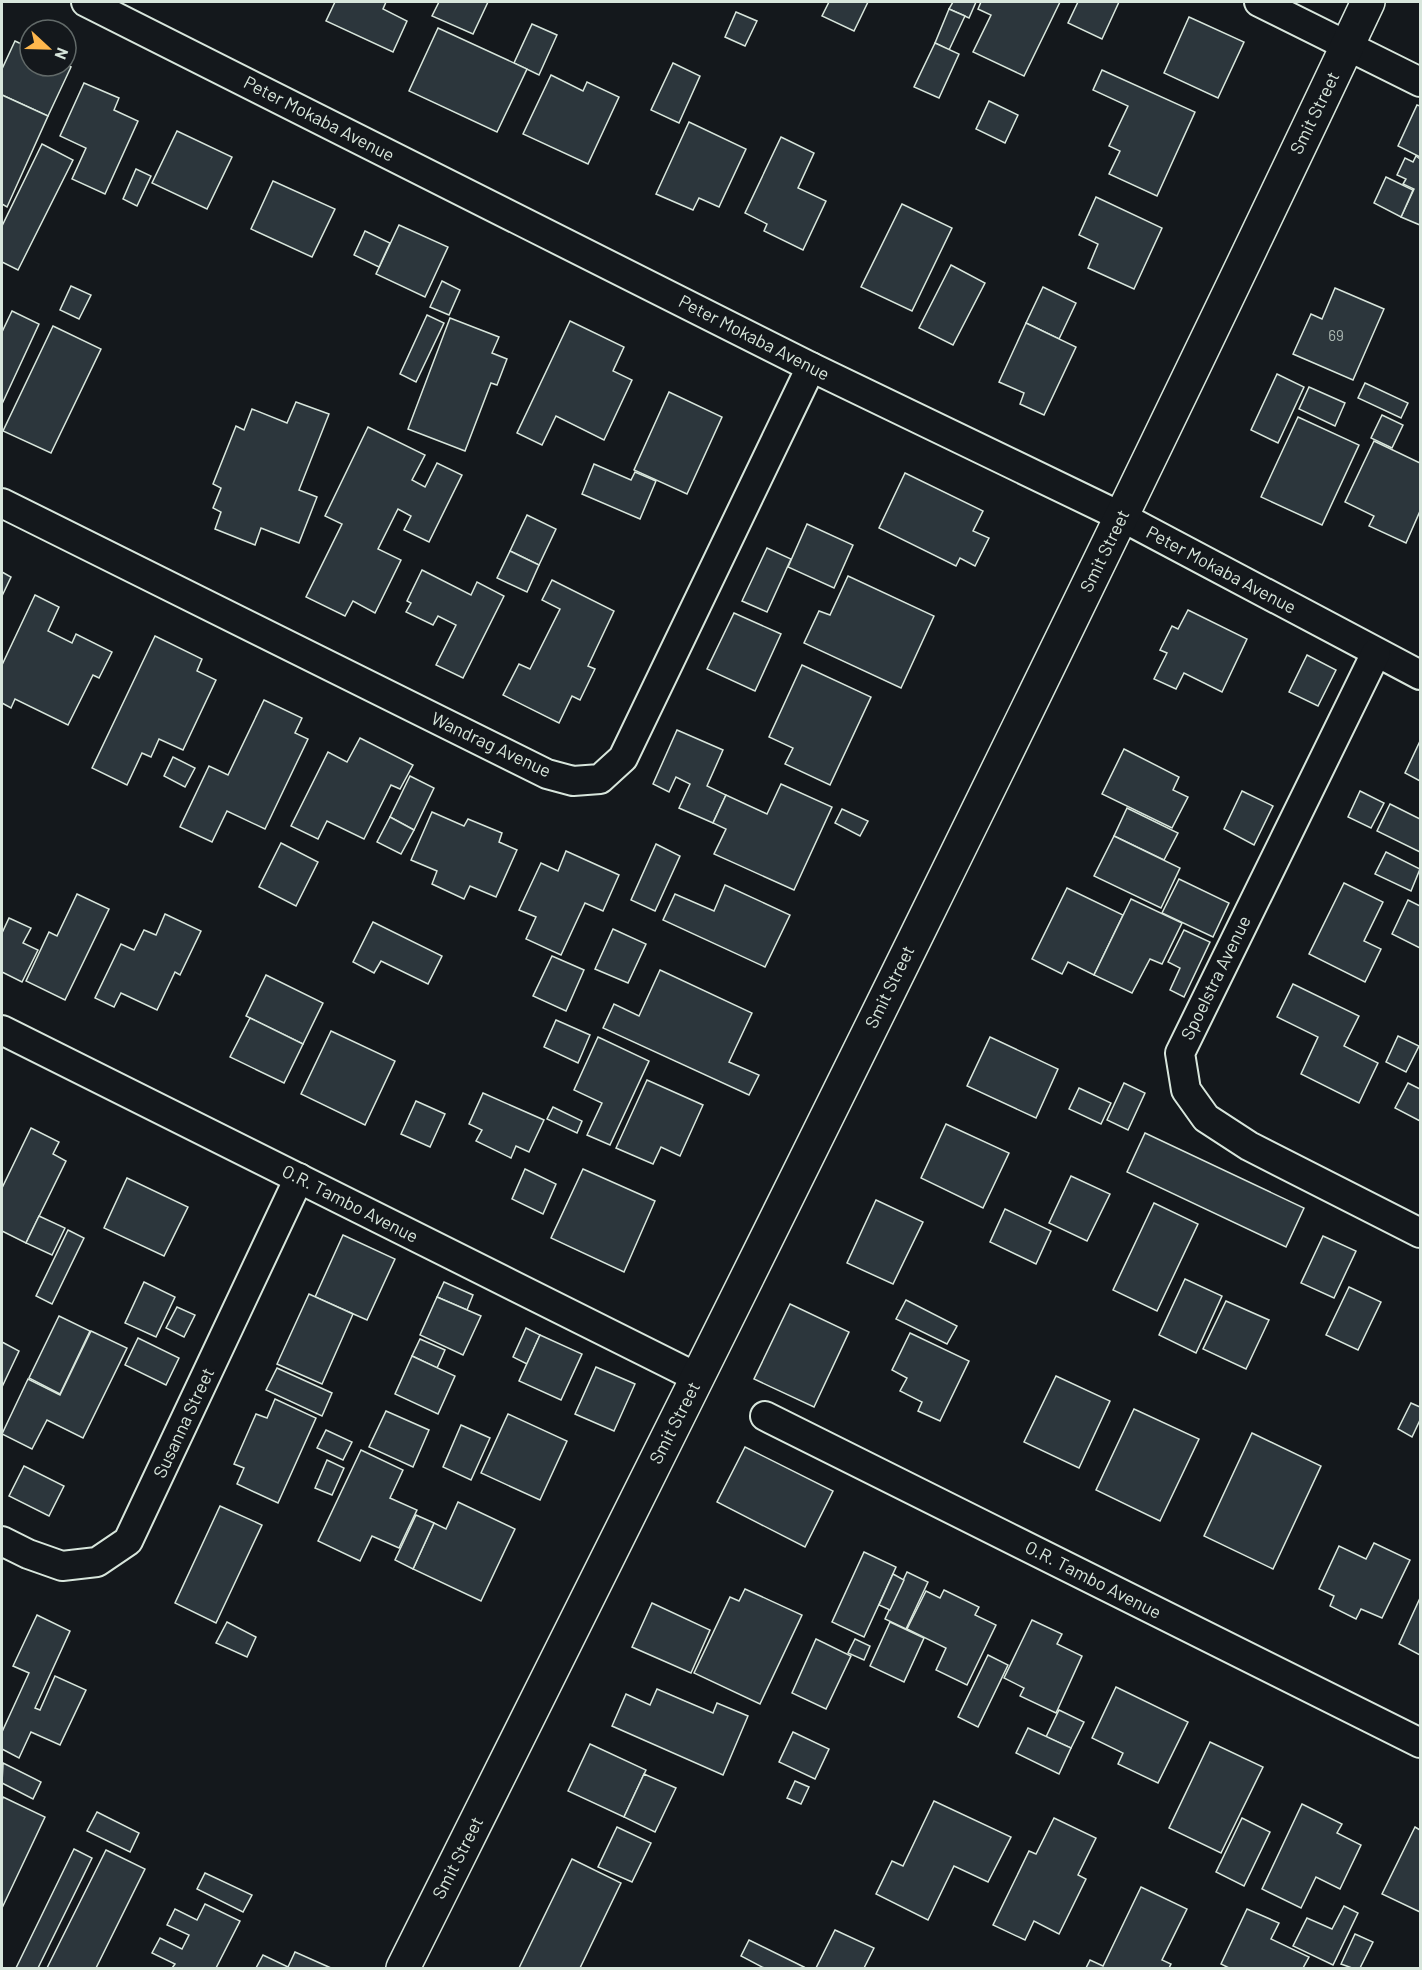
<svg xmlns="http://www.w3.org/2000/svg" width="1422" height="1970" viewBox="0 0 1422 1970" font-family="Barlow,sans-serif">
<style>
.building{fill:#2c363c;stroke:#d8e6dc;stroke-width:1.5}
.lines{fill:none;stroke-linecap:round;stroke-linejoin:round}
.street-casing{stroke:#d8e6dc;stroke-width:32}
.secondary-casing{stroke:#d8e6dc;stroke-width:36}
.street{stroke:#14181c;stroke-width:28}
.secondary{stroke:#14181c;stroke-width:33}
.labels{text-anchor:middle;stroke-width:4.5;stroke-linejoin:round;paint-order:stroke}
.number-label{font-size:15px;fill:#adbab4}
.street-label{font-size:18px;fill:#d8e6dc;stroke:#14181c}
</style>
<rect width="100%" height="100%" fill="#14181c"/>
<!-- building -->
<g class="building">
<polygon points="335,2 386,2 383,9 407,21 393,52 326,21"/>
<polygon points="439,2 488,2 473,34 432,16"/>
<polygon points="829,2 868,2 854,31 822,16"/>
<polygon points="953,2 976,2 969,18 949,9"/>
<polygon points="981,2 1060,2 1024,76 973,52 991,15 978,9"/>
<polygon points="1078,2 1119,2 1102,39 1068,23"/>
<polygon points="949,9 965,16 949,50 935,43"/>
<polygon points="736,12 757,21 745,46 725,37"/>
<polygon points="1189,17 1244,42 1218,98 1164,73"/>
<polygon points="532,24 557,35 539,75 514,63"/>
<polygon points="438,28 527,69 497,132 409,91"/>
<polygon points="15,41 30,48 30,66 66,66 66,65 71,67 48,116 2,95 2,69"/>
<polygon points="935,43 959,54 939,98 914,87"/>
<polygon points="673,63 700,76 679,123 651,110"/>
<polygon points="1102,70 1195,112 1157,196 1109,174 1120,151 1109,146 1128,106 1093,90"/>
<polygon points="551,75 583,91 587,82 619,97 588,164 523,134"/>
<polygon points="84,83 119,98 114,110 138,121 105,194 72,179 86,148 60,136"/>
<polygon points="2,95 48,116 7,207 2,204"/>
<polygon points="989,101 1018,115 1005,143 976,129"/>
<polygon points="1417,105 1420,106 1420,157 1398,146"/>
<polygon points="689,122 746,149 719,207 699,198 693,210 656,194"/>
<polygon points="177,131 232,157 207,209 152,183"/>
<polygon points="781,137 814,153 798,188 826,201 803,250 764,231 767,224 745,213"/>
<polygon points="42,144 73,160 18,270 2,262 2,226"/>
<polygon points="1416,156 1420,159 1420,225 1401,217 1414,189 1403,184 1406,179 1397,175 1405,158 1413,162"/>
<polygon points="136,169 151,176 137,206 123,199"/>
<polygon points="1386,177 1413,190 1401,217 1374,203"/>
<polygon points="273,181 335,209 312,257 251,229"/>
<polygon points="1096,197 1162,228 1134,289 1088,268 1098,244 1079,235"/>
<polygon points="902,204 952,228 912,311 861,287"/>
<polygon points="399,225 448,247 425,297 376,274"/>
<polygon points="365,231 390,243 379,267 354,255"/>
<polygon points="951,265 985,283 953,345 919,328"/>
<polygon points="442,281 460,290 449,315 430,307"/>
<polygon points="71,286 91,295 79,319 60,310"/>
<polygon points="1043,287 1076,303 1059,339 1026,323"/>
<polygon points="1335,288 1384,309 1353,380 1293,354 1311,314 1322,319"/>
<polygon points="12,311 39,324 2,404 2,332"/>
<polygon points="427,315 444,323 416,382 400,374"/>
<polygon points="450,318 499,337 492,353 507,359 497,385 491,383 465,451 408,429"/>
<polygon points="570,321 624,347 613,371 632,380 604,440 556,416 542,445 517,433"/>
<polygon points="1026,323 1076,347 1044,415 1020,404 1024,393 999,382"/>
<polygon points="53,326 101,349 51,453 3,431"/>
<polygon points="1277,374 1304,387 1278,443 1251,430"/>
<polygon points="1365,383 1408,403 1401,418 1358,398"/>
<polygon points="1309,387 1345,403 1335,426 1299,409"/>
<polygon points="669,392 722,417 687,494 634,470"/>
<polygon points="296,402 329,414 299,490 317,497 299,543 261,528 255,545 215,529 221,512 213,508 221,488 213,484 236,426 244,430 252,409 287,423"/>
<polygon points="1382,415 1403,425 1392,448 1371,438"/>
<polygon points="1298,417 1359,445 1322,525 1261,497"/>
<polygon points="368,427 425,455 412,480 425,487 437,463 462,475 429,542 404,530 411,516 398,509 378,549 401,560 375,613 353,601 345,616 306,597 342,524 325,516"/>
<polygon points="1374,441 1420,463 1420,511 1406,543 1369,526 1374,516 1345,502"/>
<polygon points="594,464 631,480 635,472 656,481 640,519 582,494"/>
<polygon points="905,473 983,511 973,531 989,538 975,566 960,558 956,566 879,528"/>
<polygon points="527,515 556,529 539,565 510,551"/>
<polygon points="807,524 853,545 834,588 788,567"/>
<polygon points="767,548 791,559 767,612 742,601"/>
<polygon points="510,551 539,565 527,592 497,578"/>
<polygon points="422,570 471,595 477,582 504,596 463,678 436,665 456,625 438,616 433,625 406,612 411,603 407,601"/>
<polygon points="2,572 11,577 2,596"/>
<polygon points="848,576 934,616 901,688 804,643 819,611 830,615"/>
<polygon points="552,580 614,611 588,666 595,669 580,700 572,696 559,723 503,695 519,664 530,669 560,609 542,600"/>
<polygon points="35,595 59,607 48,631 72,643 76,634 112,652 99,678 93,675 68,725 15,699 11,708 2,703 2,665"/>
<polygon points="1188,610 1247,639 1222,692 1184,673 1176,689 1154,679 1167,653 1160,650 1172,626 1178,629"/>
<polygon points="734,613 781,634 755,691 707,669"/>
<polygon points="155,636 202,659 197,671 216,680 183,750 159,739 151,757 142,753 127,785 92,768"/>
<polygon points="1307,655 1336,670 1318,706 1289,692"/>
<polygon points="802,665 871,697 830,785 785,764 793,748 769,737"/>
<polygon points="264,700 302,718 295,733 308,739 265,829 227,811 212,842 180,827 209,766 228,775"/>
<polygon points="677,730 723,750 707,786 726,795 713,823 679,808 690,784 676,777 669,792 653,784"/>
<polygon points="360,738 413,765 400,789 391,785 364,839 327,821 318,839 291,826 328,752 347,762"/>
<polygon points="1420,741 1420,781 1405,773"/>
<polygon points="1124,749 1179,777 1173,790 1188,797 1172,828 1102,794"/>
<polygon points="173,757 195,768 185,787 164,776"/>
<polygon points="410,776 434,788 414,830 390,817"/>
<polygon points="781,784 832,807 794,890 714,854 726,829 713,823 726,795 767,814"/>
<polygon points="1242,791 1273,806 1254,845 1224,829"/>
<polygon points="1360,791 1384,803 1371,828 1348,817"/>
<polygon points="1390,804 1420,819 1420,852 1377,831"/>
<polygon points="1127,808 1178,833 1164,860 1114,836"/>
<polygon points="842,809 868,821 860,836 835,823"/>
<polygon points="432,812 464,826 468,819 502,833 499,842 517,850 496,897 470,886 464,899 432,884 437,871 411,860"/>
<polygon points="390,817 414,830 401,854 377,842"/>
<polygon points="1114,836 1180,868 1161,908 1094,876"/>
<polygon points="281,843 318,862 296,906 259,887"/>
<polygon points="656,844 680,856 655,911 631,900"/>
<polygon points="566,851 619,875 603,911 585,903 561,955 526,939 536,917 519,910 541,863 558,871"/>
<polygon points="1386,852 1420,869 1411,891 1375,874"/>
<polygon points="1179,879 1229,903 1213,937 1162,913"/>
<polygon points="1344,883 1383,902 1364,941 1381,949 1365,982 1309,954"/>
<polygon points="725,885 790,915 765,967 663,920 675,894 714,911"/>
<polygon points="1067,888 1123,915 1094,975 1068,962 1062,974 1032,959"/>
<polygon points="77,894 109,909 65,1000 26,981 49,932 57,936"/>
<polygon points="1131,899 1182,923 1162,964 1150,959 1132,993 1094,975"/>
<polygon points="1408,900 1420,906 1420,948 1392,934"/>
<polygon points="165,914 201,931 180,975 175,972 157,1010 121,993 114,1007 95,998 121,944 134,950 144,930 156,935"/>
<polygon points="9,918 31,928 23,943 38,950 22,982 2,972 2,933"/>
<polygon points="373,922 442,956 428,984 381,961 374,973 353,962"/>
<polygon points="613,929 646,944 628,983 595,969"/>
<polygon points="1184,930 1210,942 1184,997 1170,990 1180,968 1168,962"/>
<polygon points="552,956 584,970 566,1011 533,996"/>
<polygon points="660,970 752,1013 729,1062 759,1075 749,1095 603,1028 614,1004 639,1016"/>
<polygon points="266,975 323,1003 303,1044 246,1016"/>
<polygon points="1293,984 1359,1016 1344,1046 1378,1063 1359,1103 1301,1074 1318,1037 1277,1017"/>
<polygon points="250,1018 303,1044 284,1083 230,1057"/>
<polygon points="556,1020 590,1035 578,1063 544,1047"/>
<polygon points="331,1031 395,1061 365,1125 301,1094"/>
<polygon points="1398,1036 1419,1046 1406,1072 1386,1062"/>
<polygon points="598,1037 649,1061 610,1145 587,1135 602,1103 574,1090"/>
<polygon points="990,1037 1058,1069 1036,1118 967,1086"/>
<polygon points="647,1080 703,1105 680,1156 661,1147 653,1164 616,1148"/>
<polygon points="1124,1083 1145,1093 1128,1130 1107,1120"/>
<polygon points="1408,1083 1420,1089 1420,1121 1395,1108"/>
<polygon points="1079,1088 1111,1103 1101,1124 1069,1109"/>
<polygon points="483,1093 544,1120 529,1152 516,1146 511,1158 476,1141 482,1130 469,1124"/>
<polygon points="416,1101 445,1114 430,1147 401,1134"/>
<polygon points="553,1107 582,1121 577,1133 547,1119"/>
<polygon points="946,1124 1009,1153 983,1208 921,1178"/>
<polygon points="31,1128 59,1142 53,1154 66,1161 26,1243 2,1231 2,1188"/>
<polygon points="1145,1133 1304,1208 1286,1247 1127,1172"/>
<polygon points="525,1169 556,1184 543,1214 512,1199"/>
<polygon points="583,1169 655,1201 624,1272 551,1238"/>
<polygon points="1071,1176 1110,1194 1087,1241 1049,1223"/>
<polygon points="127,1178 188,1207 164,1256 104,1228"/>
<polygon points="876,1200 923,1222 893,1284 847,1263"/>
<polygon points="1154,1203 1198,1224 1157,1311 1113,1290"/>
<polygon points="1005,1209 1051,1231 1036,1264 990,1242"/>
<polygon points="39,1216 65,1228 52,1255 26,1243"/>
<polygon points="68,1230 84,1238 52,1304 36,1296"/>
<polygon points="343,1235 395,1259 367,1320 315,1297"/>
<polygon points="1323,1236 1356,1251 1334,1298 1301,1283"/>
<polygon points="1185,1279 1222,1296 1196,1353 1159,1335"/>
<polygon points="144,1282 175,1297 156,1337 125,1323"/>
<polygon points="444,1282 473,1295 467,1310 437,1297"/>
<polygon points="1349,1287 1381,1302 1358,1350 1326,1335"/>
<polygon points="309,1294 353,1314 322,1384 277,1364"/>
<polygon points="437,1297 481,1316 463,1355 420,1335"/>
<polygon points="906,1300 957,1326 947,1344 896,1319"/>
<polygon points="1226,1301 1269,1320 1246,1369 1203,1349"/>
<polygon points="790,1304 849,1332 814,1407 754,1379"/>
<polygon points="177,1307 195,1315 184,1337 166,1328"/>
<polygon points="59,1316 90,1331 60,1394 29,1378"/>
<polygon points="526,1328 540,1335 527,1364 513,1357"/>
<polygon points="91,1331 127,1348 83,1438 47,1420 32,1449 2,1434 28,1379 60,1395"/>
<polygon points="910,1333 969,1361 940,1421 918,1411 922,1402 900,1391 907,1378 892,1370"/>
<polygon points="540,1335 582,1354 561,1400 519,1381"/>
<polygon points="138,1338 179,1358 166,1385 125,1365"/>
<polygon points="420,1339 445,1350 437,1368 412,1356"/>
<polygon points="2,1342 19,1351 2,1387"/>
<polygon points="412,1356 455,1376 438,1414 395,1394"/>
<polygon points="596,1367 635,1384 614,1431 575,1414"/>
<polygon points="277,1368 332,1393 322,1416 266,1390"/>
<polygon points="1056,1376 1110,1401 1079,1468 1024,1442"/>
<polygon points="275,1399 316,1418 278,1503 237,1484 244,1468 234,1464 256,1414 267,1418"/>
<polygon points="1411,1403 1420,1407 1420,1420 1412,1437 1398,1429"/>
<polygon points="1134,1409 1199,1439 1160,1521 1096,1490"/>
<polygon points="386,1411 429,1430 413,1467 369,1447"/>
<polygon points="508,1414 567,1441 540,1500 481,1473"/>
<polygon points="461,1425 490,1438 471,1480 443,1467"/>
<polygon points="326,1430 352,1442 343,1460 317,1448"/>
<polygon points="1252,1433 1321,1466 1273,1569 1204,1536"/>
<polygon points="745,1447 833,1491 805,1547 717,1502"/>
<polygon points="361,1450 403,1470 390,1498 417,1510 399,1548 372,1536 360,1561 318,1541"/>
<polygon points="327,1460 344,1468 332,1495 315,1488"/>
<polygon points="24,1466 64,1486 49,1516 9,1496"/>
<polygon points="458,1502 515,1529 481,1601 413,1569 434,1523 446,1529"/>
<polygon points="220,1506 262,1525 216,1623 175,1603"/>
<polygon points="416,1515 434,1523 413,1569 395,1560"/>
<polygon points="1374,1543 1410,1560 1382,1618 1361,1609 1356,1619 1330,1606 1334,1596 1319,1589 1339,1546 1366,1559"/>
<polygon points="864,1552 896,1567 864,1637 832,1622"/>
<polygon points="907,1572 928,1582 906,1629 885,1619"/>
<polygon points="893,1574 904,1580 890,1610 879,1605"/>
<polygon points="745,1589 802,1615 760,1704 694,1673 730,1597 739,1601"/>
<polygon points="944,1590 979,1607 975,1615 996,1625 967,1685 936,1670 946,1648 907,1629 926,1591 940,1598"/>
<polygon points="1420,1598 1420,1655 1399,1644"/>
<polygon points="652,1603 710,1630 691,1673 632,1647"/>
<polygon points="37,1615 70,1631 35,1708 40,1710 55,1676 86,1690 60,1745 31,1732 19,1758 2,1749 2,1732 29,1673 13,1666"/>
<polygon points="1032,1620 1062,1634 1057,1644 1082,1656 1056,1713 1020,1696 1024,1688 1004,1678"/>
<polygon points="227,1622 256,1637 247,1657 216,1643"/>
<polygon points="890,1622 924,1638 904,1682 870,1666"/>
<polygon points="816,1639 851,1656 826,1709 792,1693"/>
<polygon points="855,1639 870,1646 864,1660 848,1653"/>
<polygon points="988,1655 1008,1665 978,1727 958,1717"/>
<polygon points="1116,1687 1188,1722 1158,1783 1118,1764 1123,1753 1092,1738"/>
<polygon points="657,1689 713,1713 717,1703 748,1716 723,1775 612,1726 626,1694 650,1705"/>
<polygon points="1059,1710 1084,1722 1071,1748 1046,1737"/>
<polygon points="1028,1728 1071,1748 1059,1774 1016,1753"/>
<polygon points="793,1732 829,1749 815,1779 779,1762"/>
<polygon points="1210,1742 1263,1767 1221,1853 1169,1828"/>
<polygon points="590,1744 646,1770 624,1817 568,1791"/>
<polygon points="3,1763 41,1782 33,1799 2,1783"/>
<polygon points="644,1774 676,1788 655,1832 624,1817"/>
<polygon points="795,1781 809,1787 801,1804 787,1798"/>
<polygon points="3,1797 45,1817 2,1908 2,1801"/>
<polygon points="934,1801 1011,1837 988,1882 954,1866 928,1920 876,1894 892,1861 903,1866"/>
<polygon points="1302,1804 1342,1824 1337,1833 1361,1845 1340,1889 1316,1877 1301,1908 1262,1889"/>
<polygon points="97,1812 139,1833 130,1852 87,1831"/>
<polygon points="1054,1818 1096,1838 1078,1875 1086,1879 1059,1934 1034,1921 1025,1940 993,1925 1029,1851 1036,1854"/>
<polygon points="1242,1818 1270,1832 1244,1886 1216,1872"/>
<polygon points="617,1827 651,1843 632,1882 598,1867"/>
<polygon points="1415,1827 1420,1830 1420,1912 1382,1894"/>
<polygon points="74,1849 92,1858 38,1968 16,1968"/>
<polygon points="106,1850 145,1869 96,1968 47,1968"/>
<polygon points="572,1859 621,1883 580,1968 519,1968"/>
<polygon points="205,1873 252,1895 243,1912 197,1889"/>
<polygon points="1141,1887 1187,1909 1162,1960 1171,1964 1169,1968 1086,1968 1090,1960 1103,1966"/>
<polygon points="205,1904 240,1921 216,1968 172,1968 175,1964 152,1953 160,1938 182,1949 189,1935 167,1925 175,1909 197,1920"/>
<polygon points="1344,1906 1358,1913 1333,1965 1293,1946 1307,1918 1332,1929"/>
<polygon points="1247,1909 1279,1923 1271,1939 1309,1957 1303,1968 1229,1968 1221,1964"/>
<polygon points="835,1930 874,1948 864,1968 816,1968"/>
<polygon points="1355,1934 1373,1942 1360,1968 1352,1968 1341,1964"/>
<polygon points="749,1940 804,1967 803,1968 764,1968 741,1956"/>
<polygon points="295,1952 331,1968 256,1968 263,1955 288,1967"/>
</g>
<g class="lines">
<defs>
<g id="street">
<polyline points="86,2 811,367 1122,517 1420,675"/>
<polyline points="1259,2 1420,82"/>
<polyline points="2,503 547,774 573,781 600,779 623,758 811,367"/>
<polyline points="1376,653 1180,1053 1186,1090 1206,1118 1249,1146 1420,1233"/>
<polyline points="2,1030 698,1378"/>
<polyline points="765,1416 1420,1743"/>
<polyline points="2,1541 28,1554 62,1566 97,1562 128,1541 299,1178"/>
</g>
<path id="secondary" d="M403 1968C729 1315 1056 662 1368 2"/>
</defs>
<!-- street casing -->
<use href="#street" class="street-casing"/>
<!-- secondary casing -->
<use href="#secondary" class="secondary-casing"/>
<!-- street -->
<use href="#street" class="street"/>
<!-- secondary -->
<use href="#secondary" class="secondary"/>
</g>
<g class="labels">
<!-- number labels -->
<g class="number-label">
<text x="1336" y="341">69</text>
</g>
<!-- street labels -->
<g class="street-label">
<text transform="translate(1315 113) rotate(-64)" y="6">Smit Street</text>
<text transform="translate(319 119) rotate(27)" y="6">Peter Mokaba Avenue</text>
<text transform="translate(754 338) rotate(27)" y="6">Peter Mokaba Avenue</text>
<text transform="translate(1105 551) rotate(-64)" y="6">Smit Street</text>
<text transform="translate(1221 570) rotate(28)" y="6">Peter Mokaba Avenue</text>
<text transform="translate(491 745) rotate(25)" y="6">Wandrag Avenue</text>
<text transform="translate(1216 978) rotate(-64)" y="6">Spoelstra Avenue</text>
<text transform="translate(890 987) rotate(-64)" y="6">Smit Street</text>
<text transform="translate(350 1204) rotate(27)" y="6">O.R. Tambo Avenue</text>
<text transform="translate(184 1423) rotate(-65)" y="6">Susanna Street</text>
<text transform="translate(675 1423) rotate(-63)" y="6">Smit Street</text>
<text transform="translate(1093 1580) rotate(27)" y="6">O.R. Tambo Avenue</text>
<text transform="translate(458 1858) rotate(-63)" y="6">Smit Street</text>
</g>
</g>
<!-- border -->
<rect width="1422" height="1970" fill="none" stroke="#d8e6dc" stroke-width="6"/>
<!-- north arrow -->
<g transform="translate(48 48) rotate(112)"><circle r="28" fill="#14181c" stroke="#626a69" stroke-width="1.5"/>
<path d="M0-4.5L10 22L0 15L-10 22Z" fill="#ffb74d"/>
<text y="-9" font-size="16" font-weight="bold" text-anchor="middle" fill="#d8e6dc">N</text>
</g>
</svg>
